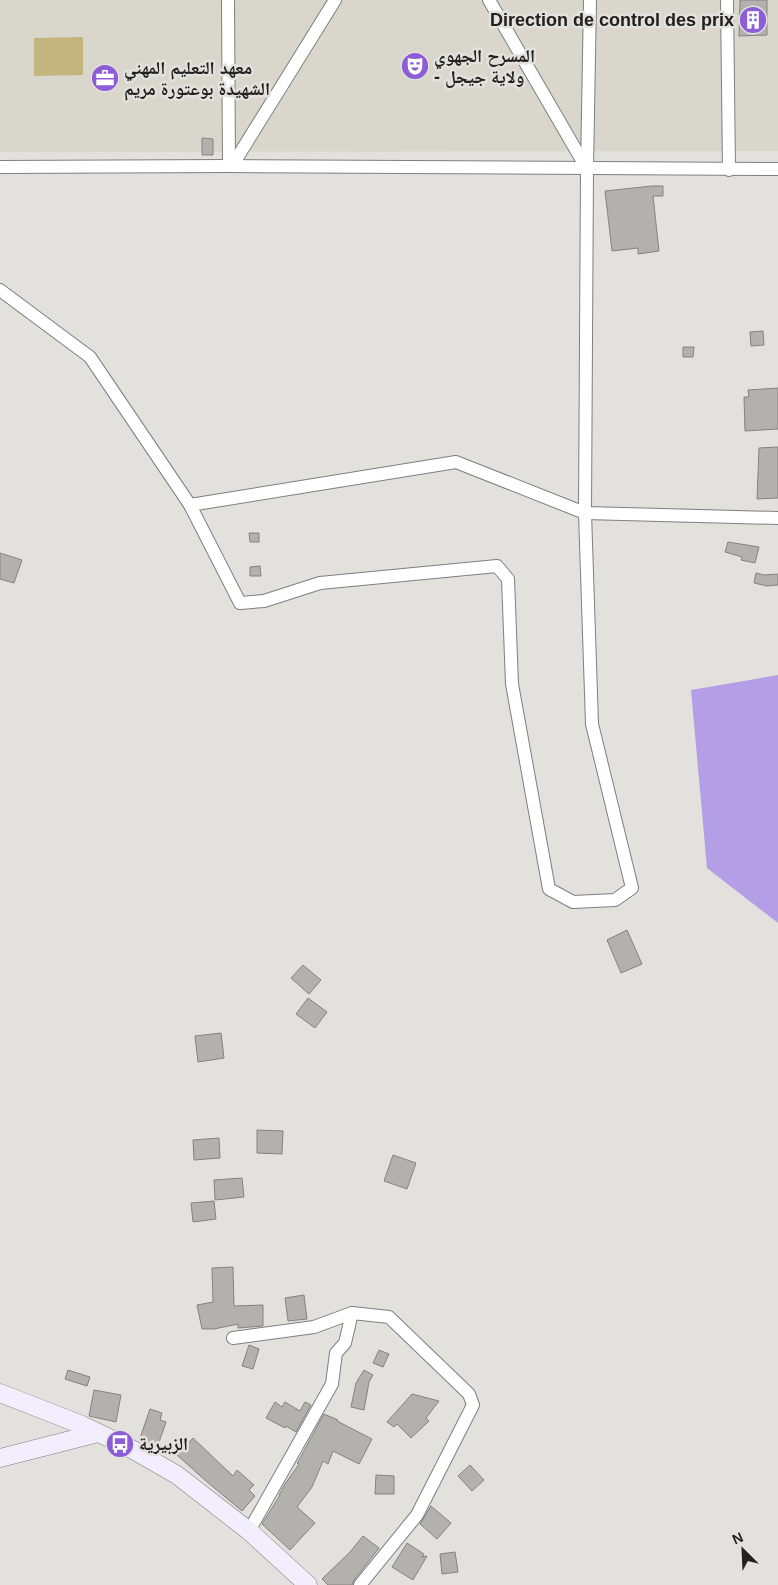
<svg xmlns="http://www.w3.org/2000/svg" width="778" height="1585" viewBox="0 0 778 1585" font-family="Helvetica,'Noto Naskh Arabic',sans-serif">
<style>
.built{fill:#d9d6cb}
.green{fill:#c4b57f}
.water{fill:#b49ee5}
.building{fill:#b2b1ae;stroke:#84837f}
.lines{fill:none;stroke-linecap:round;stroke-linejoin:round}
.minor-casing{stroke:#807f7c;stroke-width:14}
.secondary-casing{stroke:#807f7c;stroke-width:19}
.minor{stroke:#fff;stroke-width:12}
.secondary{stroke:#f2eefe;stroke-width:18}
.labels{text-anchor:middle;stroke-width:5;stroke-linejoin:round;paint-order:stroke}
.poi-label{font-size:18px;font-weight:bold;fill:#21211f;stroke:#e2e1dd;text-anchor:start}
</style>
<rect width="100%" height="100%" fill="#e2e1dd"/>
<!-- built -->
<polygon class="built" points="0,0 778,0 778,151 0,152"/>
<!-- green -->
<polygon class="green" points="83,37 83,75 34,76 34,38"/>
<!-- water -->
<polygon class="water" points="778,675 778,923 707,868 691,690"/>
<!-- building -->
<g class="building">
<polygon points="740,0 767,0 767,35 739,36"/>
<polygon points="202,138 213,139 213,155 202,155"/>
<polygon points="652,186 663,186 663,196 653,196 659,251 638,254 638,248 612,251 605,191"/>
<polygon points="763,331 764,345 751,346 750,332"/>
<polygon points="683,347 694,347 693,357 683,357"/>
<polygon points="778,388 778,429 745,431 744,397 749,397 748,390"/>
<polygon points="778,447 778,498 757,499 759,448"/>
<polygon points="249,533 259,533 259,542 250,542"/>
<polygon points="728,542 759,547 755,563 741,560 742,557 725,552"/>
<polygon points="0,553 22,560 14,583 0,579"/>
<polygon points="260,566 261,576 250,576 250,567"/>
<polygon points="756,573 764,575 778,574 778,585 767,586 754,583"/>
<polygon points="627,930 642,964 621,973 607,940"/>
<polygon points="303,965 321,980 309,994 291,978"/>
<polygon points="308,998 327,1012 315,1028 296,1014"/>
<polygon points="221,1033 224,1058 198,1062 195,1036"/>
<polygon points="257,1130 283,1131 282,1154 257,1153"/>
<polygon points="219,1138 220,1158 194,1160 193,1140"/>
<polygon points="393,1155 416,1163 407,1189 384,1181"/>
<polygon points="242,1178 244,1197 215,1200 214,1180"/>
<polygon points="214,1201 216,1219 193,1222 191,1203"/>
<polygon points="233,1267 234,1306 263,1305 263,1326 238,1328 238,1324 214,1329 202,1329 197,1305 213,1302 212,1268"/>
<polygon points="304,1295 307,1319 288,1321 285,1298"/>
<polygon points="249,1345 259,1349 253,1369 242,1366"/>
<polygon points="379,1350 389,1354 383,1367 373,1363"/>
<polygon points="68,1370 90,1377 87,1386 65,1379"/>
<polygon points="364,1370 373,1375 369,1382 364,1410 351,1407 356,1383"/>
<polygon points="94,1390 121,1395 116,1422 89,1416"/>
<polygon points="412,1394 439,1401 426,1418 429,1421 411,1438 397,1424 394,1427 387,1422"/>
<polygon points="275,1402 282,1407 285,1402 300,1411 305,1402 311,1405 296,1432 286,1426 285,1428 266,1418"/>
<polygon points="150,1409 162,1413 160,1420 166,1422 157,1448 139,1441"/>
<polygon points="324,1414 338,1420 337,1421 372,1439 359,1464 333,1451 328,1464 323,1461 312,1487 297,1507 315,1523 290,1550 262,1524 280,1495 279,1495 285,1484 299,1464 297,1463 299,1460"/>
<polygon points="193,1438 233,1476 237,1470 254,1485 249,1490 255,1496 242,1511 206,1481 177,1455"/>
<polygon points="470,1465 484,1480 472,1491 458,1476"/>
<polygon points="376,1475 394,1476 394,1494 375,1494"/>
<polygon points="431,1506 451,1523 437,1539 420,1524"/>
<polygon points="363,1536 379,1548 354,1580 352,1585 328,1585 322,1579 350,1552"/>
<polygon points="407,1543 424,1554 422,1557 427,1556 413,1580 392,1567"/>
<polygon points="455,1552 458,1572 442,1574 440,1554"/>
</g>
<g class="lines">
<defs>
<g id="minor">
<polyline points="228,0 229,166"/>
<polyline points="489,0 587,169"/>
<polyline points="727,0 729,170"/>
<polyline points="232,166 335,0"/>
<polyline points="0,167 229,166 778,169"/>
<polyline points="0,290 90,357 190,505 456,462 585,513 778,518"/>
<polyline points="190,505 240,603 264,601 320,583 497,566 508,579 512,684 549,889 573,902 615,900 632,888 592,724 585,513 587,169 590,0"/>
<polyline points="233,1338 314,1327 352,1313 389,1317 469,1394 473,1405 417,1515 360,1585"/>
<polyline points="249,1531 332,1384 336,1353 345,1343 352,1313"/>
</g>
<g id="secondary">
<polyline points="0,1393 82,1425 128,1447 177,1475 249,1531 308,1585"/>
<polyline points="0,1458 98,1433"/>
</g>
</defs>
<!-- minor casing -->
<use href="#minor" class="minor-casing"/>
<!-- secondary casing -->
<use href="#secondary" class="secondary-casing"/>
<!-- minor -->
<use href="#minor" class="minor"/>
<!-- secondary -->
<use href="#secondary" class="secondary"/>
</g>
<!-- icons -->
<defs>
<symbol id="building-disc" viewBox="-11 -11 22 22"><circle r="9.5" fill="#8c5dd6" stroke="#e2e1dd"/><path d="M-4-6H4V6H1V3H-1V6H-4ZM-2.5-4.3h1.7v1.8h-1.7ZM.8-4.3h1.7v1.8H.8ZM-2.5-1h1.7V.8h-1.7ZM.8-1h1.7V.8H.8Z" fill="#fff"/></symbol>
<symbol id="theatre-disc" viewBox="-11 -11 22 22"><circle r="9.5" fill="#8c5dd6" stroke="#e2e1dd"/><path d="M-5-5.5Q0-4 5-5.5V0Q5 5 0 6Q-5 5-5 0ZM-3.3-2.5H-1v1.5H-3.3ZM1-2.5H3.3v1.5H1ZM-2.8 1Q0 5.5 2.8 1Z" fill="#fff"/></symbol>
<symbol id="office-disc" viewBox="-11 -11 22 22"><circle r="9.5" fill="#8c5dd6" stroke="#e2e1dd"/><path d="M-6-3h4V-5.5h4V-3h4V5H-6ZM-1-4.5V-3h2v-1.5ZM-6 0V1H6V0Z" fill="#fff"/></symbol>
<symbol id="bus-disc" viewBox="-11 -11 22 22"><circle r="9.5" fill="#8c5dd6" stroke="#e2e1dd"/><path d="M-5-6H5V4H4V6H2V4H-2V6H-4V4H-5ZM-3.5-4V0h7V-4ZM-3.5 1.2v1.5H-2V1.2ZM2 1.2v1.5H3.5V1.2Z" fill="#fff"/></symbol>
</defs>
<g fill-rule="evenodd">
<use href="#building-disc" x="737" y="4" width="32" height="32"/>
<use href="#theatre-disc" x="399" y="50" width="32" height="32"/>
<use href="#office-disc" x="89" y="62" width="32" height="32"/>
<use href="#bus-disc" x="104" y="1428" width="32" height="32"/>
</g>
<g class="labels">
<!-- poi labels -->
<g class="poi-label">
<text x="734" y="26" text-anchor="end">Direction de control des prix</text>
<text x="434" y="62">المسرح الجهوي<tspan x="434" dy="21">- ولاية جيجل</tspan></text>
<text x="124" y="74">معهد التعليم المهني<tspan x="124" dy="21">الشهيدة بوعتورة مريم</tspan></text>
<text x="139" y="1450">الزبيرية</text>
</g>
</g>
<!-- north arrow -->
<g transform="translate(743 1550) rotate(336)" stroke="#e2e1dd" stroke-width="4" paint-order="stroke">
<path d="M0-4L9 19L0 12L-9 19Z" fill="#21211f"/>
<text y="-8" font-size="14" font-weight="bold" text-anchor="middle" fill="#21211f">N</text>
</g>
</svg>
